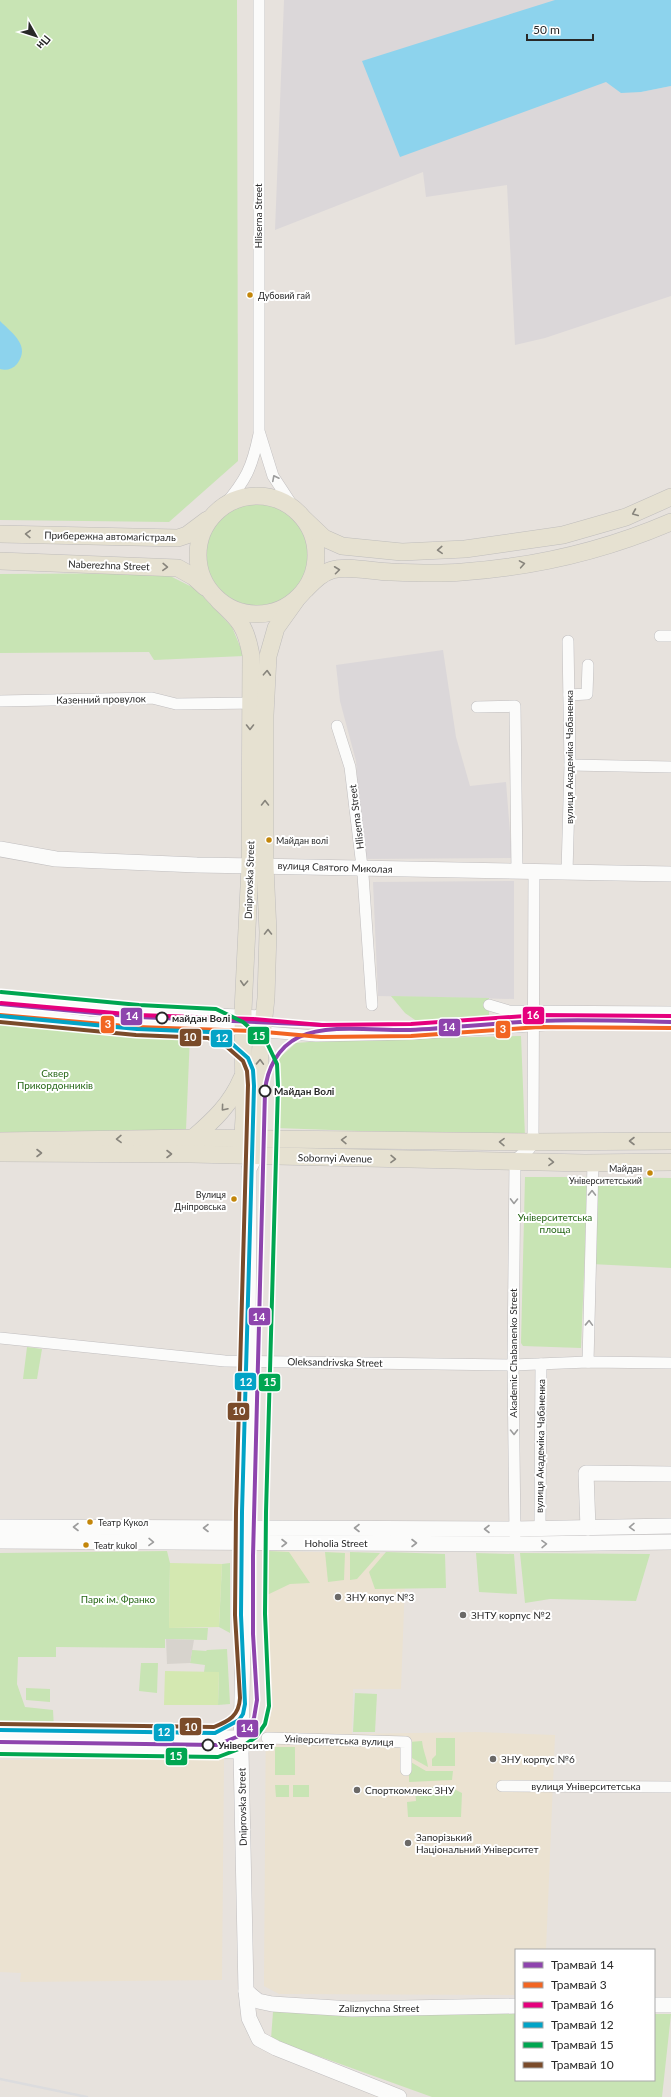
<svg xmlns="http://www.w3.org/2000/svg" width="671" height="2097" viewBox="0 0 671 2097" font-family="Lato,sans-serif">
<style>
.industrial{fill:#dbd7d9}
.education{fill:#ebe2d1}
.green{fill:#c8e4b4}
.pitch{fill:#d4e8b1}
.plaza{fill:#d7d3cd}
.water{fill:#8dd3ed}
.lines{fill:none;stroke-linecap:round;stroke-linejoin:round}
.street-casing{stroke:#c0bebf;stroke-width:12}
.secondary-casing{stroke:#c0bebf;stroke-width:16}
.primary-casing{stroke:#bfbdbc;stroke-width:18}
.street{stroke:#fbfbfa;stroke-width:11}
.secondary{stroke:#fbfbfa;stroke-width:15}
.primary{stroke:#e6e1d1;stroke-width:17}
.rail{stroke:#dcdcde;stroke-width:2.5}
.tram-1-casing{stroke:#fff;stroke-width:7}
.tram-2-casing{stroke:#fff;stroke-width:7}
.tram-3-casing{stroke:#fff;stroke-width:7}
.tram-4-casing{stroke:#fff;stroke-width:7}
.tram-5-casing{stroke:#fff;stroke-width:7}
.tram-6-casing{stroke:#fff;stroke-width:7}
.tram-1{stroke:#8e44ad;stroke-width:4}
.tram-2{stroke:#f26522;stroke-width:4}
.tram-3{stroke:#e5007d;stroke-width:4}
.tram-4{stroke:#02a3c6;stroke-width:4}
.tram-5{stroke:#00a651;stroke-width:4}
.tram-6{stroke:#7a4b2a;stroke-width:4}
.oneway{stroke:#9c9c9c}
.oneway2{stroke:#87847c}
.bus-dot{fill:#c3860a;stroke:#fff;stroke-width:1.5}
.stop-dot{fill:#fff;stroke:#282828;stroke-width:2}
.poi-dot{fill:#6b6967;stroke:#fff;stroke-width:1.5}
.labels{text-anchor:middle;stroke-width:4;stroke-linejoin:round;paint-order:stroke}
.bus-label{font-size:9px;fill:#282828;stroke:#fff;text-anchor:start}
.street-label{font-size:10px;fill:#282828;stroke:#fff}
.stop-label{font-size:10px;font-weight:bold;fill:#282828;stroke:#fff;text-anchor:start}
.park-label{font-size:10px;fill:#266716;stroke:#fff}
.poi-label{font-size:10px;fill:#282828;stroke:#fff;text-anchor:start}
.line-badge{stroke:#fff;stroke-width:1.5}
.badge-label{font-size:11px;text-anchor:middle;font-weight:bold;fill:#fff}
</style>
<rect width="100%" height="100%" fill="#e7e2dd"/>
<!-- industrial -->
<g class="industrial">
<polygon points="284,0 573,0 641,92 671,86 671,296 545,338 515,345 507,185 426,197 423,172 275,230"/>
<polygon points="443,650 456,737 470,786 506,782 512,858 363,859 356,761 340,701 336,665"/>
<polygon points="514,881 514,999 378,996 373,882"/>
</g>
<!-- education -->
<g class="education">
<polygon points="267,1551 406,1554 401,1689 353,1689 352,1734 478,1732 555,1735 546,1950 516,1950 516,1995 279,1994 264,1986"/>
<polygon points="224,1759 222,1980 20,1982 21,1973 0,1972 0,1760"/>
</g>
<!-- green -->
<g class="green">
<polygon points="0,0 237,0 238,461 169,522 0,520"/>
<circle cx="258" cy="554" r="52"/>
<polygon points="164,573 196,589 232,627 244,656 154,660 149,652 0,653 0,574"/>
<polygon points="391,996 489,998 489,1019 418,1022 405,1013"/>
<polygon points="0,1021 190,1035 186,1130 0,1135"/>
<polygon points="521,1036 525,1137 277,1128 278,1059 296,1043 334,1040"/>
<polygon points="525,1177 588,1177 581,1348 523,1346 521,1343"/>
<polygon points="593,1177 671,1178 671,1268 591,1264"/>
<polygon points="27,1347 42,1349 37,1379 23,1379"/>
<polygon points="167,1551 170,1563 169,1628 208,1628 207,1640 165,1639 165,1648 56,1647 56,1657 18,1657 17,1684 25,1707 53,1710 54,1729 0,1728 0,1553"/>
<polygon points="268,1551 289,1552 310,1583 290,1584 267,1595"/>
<polygon points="325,1552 345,1553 344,1580 328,1582"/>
<polygon points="350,1552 380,1553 357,1579 350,1580"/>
<polygon points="386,1552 445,1554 446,1588 375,1589 369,1572"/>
<polygon points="476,1553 514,1554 517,1594 479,1592"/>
<polygon points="520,1553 650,1554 636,1601 550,1599 525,1603"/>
<polygon points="230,1563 230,1633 219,1627 222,1564"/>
<polygon points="227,1649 230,1704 218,1705 219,1672 204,1672 205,1665 190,1663 192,1650 206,1651 207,1650"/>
<polygon points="141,1663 158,1663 157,1693 139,1691"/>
<polygon points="26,1688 50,1689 50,1702 26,1700"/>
<polygon points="355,1693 377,1694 375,1732 353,1732"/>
<polygon points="436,1738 455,1738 455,1766 432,1766 432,1759 436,1755"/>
<path d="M422 1741C423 1751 427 1758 428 1767L410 1757 409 1742Z"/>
<rect x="275" y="1747" width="20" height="28"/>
<polygon points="409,1761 426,1771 453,1771 452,1780 409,1782"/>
<polygon points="275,1785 289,1785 289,1797 276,1797"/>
<rect x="293" y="1785" width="16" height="12"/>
<polygon points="429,1787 450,1787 462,1793 461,1817 408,1817 407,1802 416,1801 415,1790"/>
<polygon points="273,2012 516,2013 516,2080 654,2080 654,2014 671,2014 662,2097 432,2097 271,2039"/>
</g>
<!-- pitch -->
<g class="pitch">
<polygon points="170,1563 222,1564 219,1627 169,1628"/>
<polygon points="165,1671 219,1672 218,1705 164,1705"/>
</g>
<!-- plaza -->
<polygon class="plaza" points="166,1639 194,1640 190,1663 167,1664"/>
<!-- water -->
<g class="water">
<polygon points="555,0 671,0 671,86 641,92 621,93 606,82 400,157 362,61"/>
<path d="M0 321C13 334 31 346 17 364 13 369 6 371 0 369Z"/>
</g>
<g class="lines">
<defs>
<g id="street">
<polyline points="259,0 259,431 273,476 296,511"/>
<path d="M224 506C246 480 252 468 259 434"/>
<polyline points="660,636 671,636"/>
<polyline points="569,695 587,694 588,665"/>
<polyline points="0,701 152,698 176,704 257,703"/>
<polyline points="477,707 515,706 517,871"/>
<polyline points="337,726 350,767 363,875 372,1005"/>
<polyline points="570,765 671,767"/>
<polyline points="567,872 570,765 568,641"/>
<polyline points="0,999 30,1000 102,1009 264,1016"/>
<polyline points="489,1005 509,1011 671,1012"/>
<polyline points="0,1011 89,1022 231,1029 316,1036 412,1034 560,1024 671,1025"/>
<polyline points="0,1338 225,1361 513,1365 588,1362 671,1363"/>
<polyline points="588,1362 593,1163"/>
<polyline points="540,1528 541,1364"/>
<path d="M515 1535 513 1365 515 1162C519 1152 531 1153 533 1142L534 871"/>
<polyline points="267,1738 406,1742 406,1770"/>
<polyline points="502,1786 671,1787"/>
</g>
<g id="secondary">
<polyline points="0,849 56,859 197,865 671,874"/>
<polyline points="255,1157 249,1169 248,1374 241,1751 246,1991 249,2018 259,2039 276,2048 399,2097"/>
<polyline points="0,1527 515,1529 671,1526"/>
<polyline points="588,1528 586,1473 670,1474"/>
<polyline points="0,1541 528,1544 671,1542"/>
<polyline points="0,1735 241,1738"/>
<polyline points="0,1748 241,1751"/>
<polyline points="246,1991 258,2001 272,2004 352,2009 516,2006"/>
<polyline points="654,2005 671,2005"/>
</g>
<g id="primary">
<circle cx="257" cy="555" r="59"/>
<polyline points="305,520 324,538 342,546 402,552 465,549 563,535 626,517 671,497"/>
<polyline points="0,534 178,538 187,535 207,520"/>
<polyline points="0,561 178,568 194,577 205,587"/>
<path d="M305 590C313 582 321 573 332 570 347 565 375 572 392 572 415 573 439 574 462 572 533 567 606 550 671 522"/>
<path d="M219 601C240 620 246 627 251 655L250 866 243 1011 244 1118 242 1149"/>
<path d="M193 1138C214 1120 231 1104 242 1078"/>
<polyline points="0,1141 195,1138 533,1142 671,1141"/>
<polyline points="255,1151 260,1055 266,998 268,932 265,866 265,715 268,656 276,628 296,600"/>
<polyline points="0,1153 191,1154 585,1163 671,1162"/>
</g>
</defs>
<!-- street casing -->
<use href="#street" class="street-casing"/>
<!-- secondary casing -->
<use href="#secondary" class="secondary-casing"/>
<!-- primary casing -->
<use href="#primary" class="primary-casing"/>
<!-- street -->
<use href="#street" class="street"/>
<!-- secondary -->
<use href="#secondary" class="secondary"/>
<!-- primary -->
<use href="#primary" class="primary"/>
<!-- rail -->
<polyline class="rail" points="0,2079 87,2097"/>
<defs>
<g id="tram-1">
<polyline points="0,1004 138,1017 324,1025"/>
<path d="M0 1742 217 1745 239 1736 248 1728 254 1718 257 1700 253 1634V1556L265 1091C267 1069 278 1047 299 1037 329 1023 377 1031 410 1030 453 1028 495 1023 538 1021 582 1019 627 1021 671 1022"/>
</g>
<polyline id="tram-2" points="0,1015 137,1027 253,1031 321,1037 411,1036 539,1027 671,1028"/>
<polyline id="tram-3" points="1,1003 138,1015 253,1019 321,1025 411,1024 539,1015 671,1016"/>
<polyline id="tram-4" points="0,1016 137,1029 209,1032 230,1042 248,1058 253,1070 254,1086 242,1512 241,1615 245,1704 243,1714 239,1720 215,1733 0,1730"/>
<polyline id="tram-5" points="0,1754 218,1757 239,1749 256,1737 265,1724 269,1706 265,1614 266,1512 278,1086 277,1064 267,1043 243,1022 216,1009 139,1005 1,992"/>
<path id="tram-6" d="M0 1022 136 1035 208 1038 227 1047 243 1061 247 1071 248 1085 236 1512 235 1615 240 1698C239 1716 229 1721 214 1727L0 1724"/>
</defs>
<!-- tram-1 casing -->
<use href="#tram-1" class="tram-1-casing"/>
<!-- tram-2 casing -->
<use href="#tram-2" class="tram-2-casing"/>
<!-- tram-3 casing -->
<use href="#tram-3" class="tram-3-casing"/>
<!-- tram-4 casing -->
<use href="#tram-4" class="tram-4-casing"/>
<!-- tram-5 casing -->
<use href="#tram-5" class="tram-5-casing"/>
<!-- tram-6 casing -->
<use href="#tram-6" class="tram-6-casing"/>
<!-- tram-1 -->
<use href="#tram-1" class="tram-1"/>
<!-- tram-2 -->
<use href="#tram-2" class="tram-2"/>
<!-- tram-3 -->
<use href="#tram-3" class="tram-3"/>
<!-- tram-4 -->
<use href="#tram-4" class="tram-4"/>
<!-- tram-5 -->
<use href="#tram-5" class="tram-5"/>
<!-- tram-6 -->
<use href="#tram-6" class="tram-6"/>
</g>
<!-- one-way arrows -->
<defs><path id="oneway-chevron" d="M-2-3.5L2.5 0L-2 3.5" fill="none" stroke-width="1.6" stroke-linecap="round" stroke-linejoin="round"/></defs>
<g class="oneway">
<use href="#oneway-chevron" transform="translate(275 478) rotate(-117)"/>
<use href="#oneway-chevron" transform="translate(592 1193) rotate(-89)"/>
<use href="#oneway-chevron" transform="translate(514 1201) rotate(91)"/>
<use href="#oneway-chevron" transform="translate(589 1323) rotate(-88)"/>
<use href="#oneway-chevron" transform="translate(514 1432) rotate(89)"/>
<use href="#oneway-chevron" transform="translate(76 1527) rotate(-180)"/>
<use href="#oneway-chevron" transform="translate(632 1527) rotate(179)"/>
<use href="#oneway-chevron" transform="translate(206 1528) rotate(-180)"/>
<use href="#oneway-chevron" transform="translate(357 1528) rotate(-180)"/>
<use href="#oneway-chevron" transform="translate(487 1529) rotate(-180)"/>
<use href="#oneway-chevron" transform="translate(151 1542) rotate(1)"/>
<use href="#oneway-chevron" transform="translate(284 1543)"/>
<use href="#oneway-chevron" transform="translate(414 1543)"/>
<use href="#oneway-chevron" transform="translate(544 1544) rotate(-1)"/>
</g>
<g class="oneway2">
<use href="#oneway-chevron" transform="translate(635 513) rotate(157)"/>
<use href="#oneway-chevron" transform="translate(28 534) rotate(-178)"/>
<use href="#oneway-chevron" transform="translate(440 550) rotate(177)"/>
<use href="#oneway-chevron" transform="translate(522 564) rotate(-10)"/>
<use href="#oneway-chevron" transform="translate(165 567) rotate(2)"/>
<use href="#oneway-chevron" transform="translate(337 570) rotate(-7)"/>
<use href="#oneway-chevron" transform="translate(267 673) rotate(-87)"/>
<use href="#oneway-chevron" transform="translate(250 727) rotate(90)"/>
<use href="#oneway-chevron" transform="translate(265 803) rotate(-90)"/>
<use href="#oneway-chevron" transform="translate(268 932) rotate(-90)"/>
<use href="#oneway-chevron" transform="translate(244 983) rotate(93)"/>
<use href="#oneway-chevron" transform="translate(260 1062) rotate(-88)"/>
<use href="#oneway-chevron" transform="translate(224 1108) rotate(130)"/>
<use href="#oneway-chevron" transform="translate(119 1139) rotate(179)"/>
<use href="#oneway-chevron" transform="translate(344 1140) rotate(-179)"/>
<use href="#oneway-chevron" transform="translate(632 1141) rotate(180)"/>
<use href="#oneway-chevron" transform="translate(502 1142) rotate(-179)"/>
<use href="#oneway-chevron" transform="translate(39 1153)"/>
<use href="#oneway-chevron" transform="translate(169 1154)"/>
<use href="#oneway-chevron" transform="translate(393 1159) rotate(1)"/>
<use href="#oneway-chevron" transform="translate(551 1162) rotate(1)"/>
</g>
<!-- markers -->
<g class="bus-dot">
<circle cx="250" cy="295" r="3.5"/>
<circle cx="269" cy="840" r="3.5"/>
<circle cx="650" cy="1173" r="3.5"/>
<circle cx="234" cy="1199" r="3.5"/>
<circle cx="90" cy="1522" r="3.5"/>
<circle cx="86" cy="1545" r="3.5"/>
</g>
<g class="stop-dot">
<circle cx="162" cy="1018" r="5.5"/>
<circle cx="265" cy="1091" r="5.5"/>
<circle cx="208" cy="1745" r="5.5"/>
</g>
<g class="poi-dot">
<circle cx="338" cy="1597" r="4"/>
<circle cx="463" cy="1615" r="4"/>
<circle cx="493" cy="1759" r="4"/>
<circle cx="357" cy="1790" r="4"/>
<circle cx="408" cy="1843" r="4"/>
</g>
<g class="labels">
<!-- bus labels -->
<g class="bus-label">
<text x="258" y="299">Дубовий гай</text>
<text x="276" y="844">Майдан волі</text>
<text x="642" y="1172" text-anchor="end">Майдан<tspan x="642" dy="12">Університетський</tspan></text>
<text x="226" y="1198" text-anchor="end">Вулиця<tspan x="226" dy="12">Дніпровська</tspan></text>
<text x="98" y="1526">Театр Кукол</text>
<text x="94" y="1549">Teatr kukol</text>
</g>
<!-- street labels -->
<g class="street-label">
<text transform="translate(258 216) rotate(-90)" y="4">Hliserna Street</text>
<text transform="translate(110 536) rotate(1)" y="4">Прибережна автомагістраль</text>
<text transform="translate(109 565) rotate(2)" y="4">Naberezhna Street</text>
<text transform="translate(101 699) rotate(-1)" y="4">Казенний провулок</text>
<text transform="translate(569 757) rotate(-90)" y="4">вулиця Академіка Чабаненка</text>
<text transform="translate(356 817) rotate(-97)" y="4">Hliserna Street</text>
<text transform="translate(335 867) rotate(2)" y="4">вулиця Святого Миколая</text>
<text transform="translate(249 880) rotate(-88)" y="4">Dniprovska Street</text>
<text transform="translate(335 1158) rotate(1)" y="4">Sobornyi Avenue</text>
<text transform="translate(513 1353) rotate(-90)" y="4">Akademic Chabanenko Street</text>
<text transform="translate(335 1362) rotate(1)" y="4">Oleksandrivska Street</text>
<text transform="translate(540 1446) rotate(-89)" y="4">вулиця Академіка Чабаненка</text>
<text x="336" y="1547">Hoholia Street</text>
<text transform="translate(339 1740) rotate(2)" y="4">Університетська вулиця</text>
<text x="586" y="1790">вулиця Університетська</text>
<text transform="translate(242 1807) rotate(-91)" y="4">Dniprovska Street</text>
<text x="379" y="2012">Zaliznychna Street</text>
</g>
<!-- stop labels -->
<g class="stop-label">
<text x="172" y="1022">майдан Волі</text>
<text x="274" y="1095">Майдан Волі</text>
<text x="218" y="1749">Університет</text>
</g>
<!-- park labels -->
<g class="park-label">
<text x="55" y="1077">Сквер<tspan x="55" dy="12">Прикордонників</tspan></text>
<text x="555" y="1221">Університетська<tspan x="555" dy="12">площа</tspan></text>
<text x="118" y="1603">Парк ім. Франко</text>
</g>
<!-- poi labels -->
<g class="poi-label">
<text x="346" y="1601">ЗНУ копус №3</text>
<text x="471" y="1619">ЗНТУ корпус №2</text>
<text x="501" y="1763">ЗНУ корпус №6</text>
<text x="365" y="1794">Спорткомлекс ЗНУ</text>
<text x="416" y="1841">Запорізький<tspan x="416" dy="12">Національний Університет</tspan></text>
</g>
</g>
<g class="line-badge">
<rect x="522" y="1006" width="23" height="19" rx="4" fill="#e5007d"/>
<rect x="120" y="1007" width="23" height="19" rx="4" fill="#8e44ad"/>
<rect x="100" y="1015" width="15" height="19" rx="4" fill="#f26522"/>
<rect x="438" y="1018" width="23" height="19" rx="4" fill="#8e44ad"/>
<rect x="495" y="1020" width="16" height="19" rx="4" fill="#f26522"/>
<rect x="247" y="1026" width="23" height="19" rx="4" fill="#00a651"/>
<rect x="179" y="1028" width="23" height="19" rx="4" fill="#7a4b2a"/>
<rect x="210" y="1029" width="23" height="19" rx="4" fill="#02a3c6"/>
<rect x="248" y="1307" width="23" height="19" rx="4" fill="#8e44ad"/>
<rect x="234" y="1372" width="23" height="19" rx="4" fill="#02a3c6"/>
<rect x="258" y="1373" width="23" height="19" rx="4" fill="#00a651"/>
<rect x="227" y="1402" width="23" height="19" rx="4" fill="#7a4b2a"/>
<rect x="179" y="1717" width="23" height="19" rx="4" fill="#7a4b2a"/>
<rect x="236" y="1719" width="23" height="19" rx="4" fill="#8e44ad"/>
<rect x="153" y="1723" width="22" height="19" rx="4" fill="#02a3c6"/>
<rect x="165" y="1747" width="23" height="19" rx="4" fill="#00a651"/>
</g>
<g class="badge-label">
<text x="533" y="1019">16</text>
<text x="132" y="1020">14</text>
<text x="108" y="1028">3</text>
<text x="449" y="1031">14</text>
<text x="503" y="1033">3</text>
<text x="259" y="1040">15</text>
<text x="190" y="1041">10</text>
<text x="222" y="1042">12</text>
<text x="259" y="1321">14</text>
<text x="246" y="1386">12</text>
<text x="270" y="1386">15</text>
<text x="239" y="1415">10</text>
<text x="191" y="1731">10</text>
<text x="247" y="1732">14</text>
<text x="164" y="1736">12</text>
<text x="176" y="1760">15</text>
</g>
<!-- legend -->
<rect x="515" y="1949" width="140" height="132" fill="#ffffff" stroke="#a9a9a9"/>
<rect x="523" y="1962" width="20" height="6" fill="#8e44ad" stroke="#a9a9a9"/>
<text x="551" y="1969" font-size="12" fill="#282828">Трамвай 14</text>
<rect x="523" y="1982" width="20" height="6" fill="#f26522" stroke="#a9a9a9"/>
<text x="551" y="1989" font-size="12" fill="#282828">Трамвай 3</text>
<rect x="523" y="2002" width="20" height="6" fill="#e5007d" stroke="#a9a9a9"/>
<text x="551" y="2009" font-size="12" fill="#282828">Трамвай 16</text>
<rect x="523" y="2022" width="20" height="6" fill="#02a3c6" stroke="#a9a9a9"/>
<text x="551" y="2029" font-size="12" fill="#282828">Трамвай 12</text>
<rect x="523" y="2042" width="20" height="6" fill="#00a651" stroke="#a9a9a9"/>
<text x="551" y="2049" font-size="12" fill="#282828">Трамвай 15</text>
<rect x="523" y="2062" width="20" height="6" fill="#7a4b2a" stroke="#a9a9a9"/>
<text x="551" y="2069" font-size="12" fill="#282828">Трамвай 10</text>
<!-- north arrow -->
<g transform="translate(36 36) rotate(129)" stroke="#ffffff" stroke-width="3" paint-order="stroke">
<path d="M0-3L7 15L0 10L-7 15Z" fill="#282828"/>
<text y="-6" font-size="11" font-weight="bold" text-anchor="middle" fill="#282828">Пн</text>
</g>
<!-- scale -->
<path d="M527 34v6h66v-6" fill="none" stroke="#282828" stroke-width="2"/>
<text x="533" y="34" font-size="12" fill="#282828" stroke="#ffffff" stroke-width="3" paint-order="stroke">50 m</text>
</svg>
